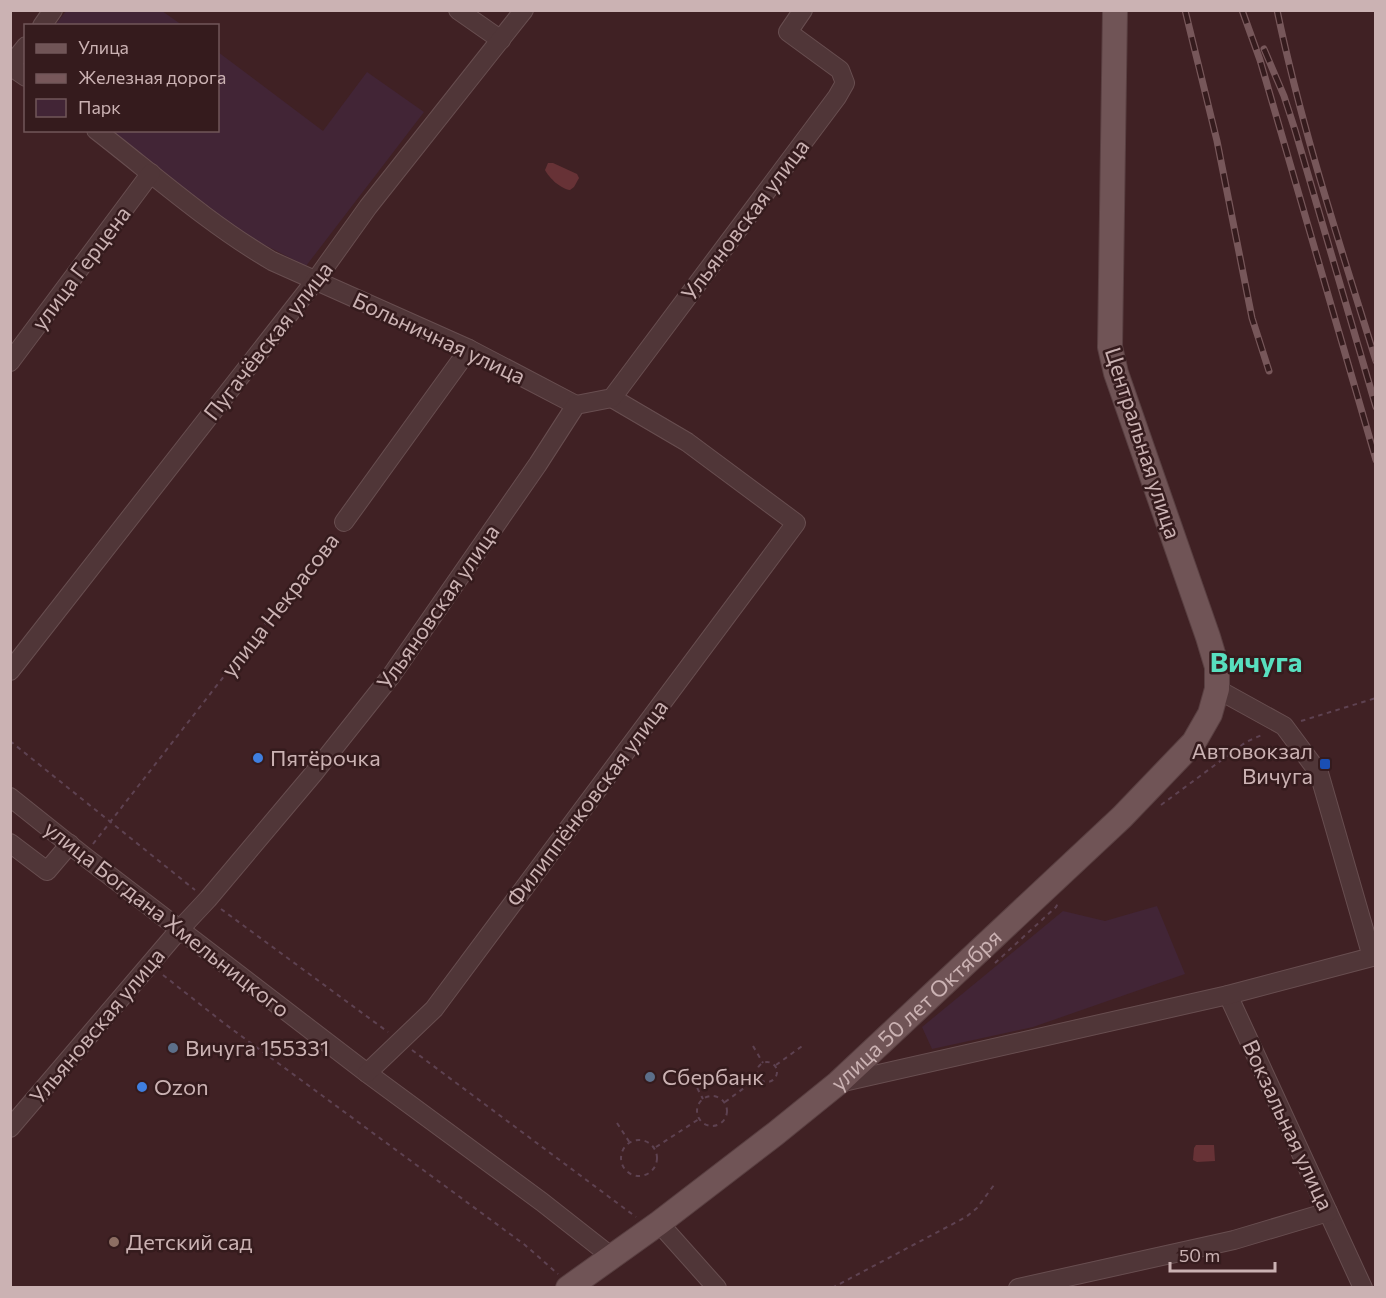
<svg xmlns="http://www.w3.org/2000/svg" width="1386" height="1298" viewBox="0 0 1386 1298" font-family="Commissioner,sans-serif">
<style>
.green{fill:#422536}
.water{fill:#673236}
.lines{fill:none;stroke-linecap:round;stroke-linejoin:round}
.minor-casing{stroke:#684e50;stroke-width:20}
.major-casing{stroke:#593f41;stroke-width:26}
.path{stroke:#5e4251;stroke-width:2;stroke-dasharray:4.5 4.5;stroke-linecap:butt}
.minor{stroke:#503638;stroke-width:18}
.major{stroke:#705456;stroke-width:24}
.rail-casing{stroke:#77575a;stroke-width:7}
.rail{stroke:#351b1d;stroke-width:4.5;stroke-dasharray:14;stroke-linecap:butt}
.shop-dot{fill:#3f7fe0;stroke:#351b1d;stroke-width:2}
.transit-dot{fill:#1a4fb4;stroke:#351b1d;stroke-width:2}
.service-dot{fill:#5c6f8a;stroke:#351b1d;stroke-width:2}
.education-dot{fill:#8d6e63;stroke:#351b1d;stroke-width:2}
.labels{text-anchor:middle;stroke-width:5;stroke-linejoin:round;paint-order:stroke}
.street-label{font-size:22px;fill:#cbb2b3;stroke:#351b1d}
.poi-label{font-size:22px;fill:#cbb2b3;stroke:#351b1d;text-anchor:start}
.district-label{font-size:28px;font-weight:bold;fill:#58dfbf;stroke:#351b1d}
</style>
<rect width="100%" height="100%" fill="#402124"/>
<!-- green -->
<g class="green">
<polygon points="67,10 162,11 182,25 55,25"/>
<polygon points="218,52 323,131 367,72 424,112 306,266 247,236 108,131 218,130"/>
<polygon points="1157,906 1185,974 1033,1027 932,1049 922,1027 1063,911 1105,921"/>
</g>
<!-- water -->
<g class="water">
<path d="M548 163H553L577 174 579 178 574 187 570 190C561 189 549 178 545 170Z"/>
<polygon points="1196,1145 1214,1145 1215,1161 1197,1162 1193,1160 1194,1148"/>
</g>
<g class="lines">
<defs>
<g id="minor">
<polyline points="458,10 501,40"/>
<polyline points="42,26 53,10"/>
<polyline points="26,46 10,66 26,77"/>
<path d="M96 130C154 175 209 224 272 261L469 349 576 405"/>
<polyline points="10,362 151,173"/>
<polyline points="344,522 469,349"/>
<polyline points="10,671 315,281 368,207 524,10"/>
<polyline points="10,797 84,856 367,1073 542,1202 612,1257"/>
<polyline points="10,843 47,871 70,844"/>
<polyline points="1228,995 1363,1288"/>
<polyline points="367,1073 434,1009 796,523 687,442 612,398"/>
<polyline points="839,1083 1228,995 1372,957 1319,773 1284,726 1217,689"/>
<polyline points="10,1128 179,930 208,899 314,773 391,676 538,464 576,405 612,398 837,97 845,83 840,70 788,32 803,10"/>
<polyline points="659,1223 717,1288"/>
<polyline points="1018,1288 1234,1240 1328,1212"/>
</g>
<g id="major">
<path id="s1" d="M568 1288 659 1223 775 1134 838 1083 1122 817 1194 742 1210 714 1217 689V667L1208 637 1116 373 1110 347 1115 10"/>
</g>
</defs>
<!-- minor casing -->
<use href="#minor" class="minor-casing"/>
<!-- major casing -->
<use href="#major" class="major-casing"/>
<!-- path -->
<g class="path">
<polyline points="1301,721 1376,698"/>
<polyline points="10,741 195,890"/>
<polyline points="1161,805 1246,742 1264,734"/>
<polyline points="93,844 335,534"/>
<polyline points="221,909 388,1032"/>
<polyline points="995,963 1056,907 1058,903"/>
<polyline points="163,975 225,1024 525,1245 558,1274"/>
<polyline points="753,1046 763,1063"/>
<polyline points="412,1050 636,1217"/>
<circle cx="767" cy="1072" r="10"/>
<polyline points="776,1065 805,1044"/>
<polyline points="693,1080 703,1099"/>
<circle cx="712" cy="1111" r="15"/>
<polyline points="725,1102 759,1077"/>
<polyline points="617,1123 630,1143"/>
<circle cx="639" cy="1158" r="18"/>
<polyline points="656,1147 699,1119"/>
<polyline points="832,1288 966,1217 977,1208 994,1185"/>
</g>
<!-- minor -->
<use href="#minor" class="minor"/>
<!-- major -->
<use href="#major" class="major"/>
<defs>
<g id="rail">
<polyline points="1185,10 1217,141 1252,318 1269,371"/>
<polyline points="1242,10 1260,60 1376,460"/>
<path d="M1277 10C1302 130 1340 245 1376 361"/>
<polyline points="1264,49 1284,96 1295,130 1376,407"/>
</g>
</defs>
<!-- rail casing -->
<use href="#rail" class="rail-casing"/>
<!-- rail -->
<use href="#rail" class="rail"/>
</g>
<!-- markers -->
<g class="shop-dot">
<circle cx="258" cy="758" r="6"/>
<circle cx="142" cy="1087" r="6"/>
</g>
<rect class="transit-dot" x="1319" y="758" width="12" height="12" rx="3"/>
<g class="service-dot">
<circle cx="173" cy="1048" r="6"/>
<circle cx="650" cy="1077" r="6"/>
</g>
<circle class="education-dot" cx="114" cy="1242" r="6"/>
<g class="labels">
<!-- street labels -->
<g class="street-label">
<text transform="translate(745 220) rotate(-53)" y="8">Ульяновская улица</text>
<text transform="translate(81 268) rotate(-53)" y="8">улица Герцена</text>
<text transform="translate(439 338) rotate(25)" y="8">Больничная улица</text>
<text transform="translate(268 341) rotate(-52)" y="8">Пугачёвская улица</text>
<text transform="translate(1143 443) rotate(72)" y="8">Центральная улица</text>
<text transform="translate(280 605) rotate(-52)" y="8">улица Некрасова</text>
<text transform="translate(438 607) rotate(-55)" y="8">Ульяновская улица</text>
<text transform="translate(587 803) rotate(-53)" y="8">Филиппёнковская улица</text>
<text transform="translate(167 919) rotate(38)" y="8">улица Богдана Хмельницкого</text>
<text dy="8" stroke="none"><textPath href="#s1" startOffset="446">улица 50 лет Октября</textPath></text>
<text transform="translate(97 1026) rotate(-50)" y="8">Ульяновская улица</text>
<text transform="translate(1288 1125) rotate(65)" y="8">Вокзальная улица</text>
</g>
<!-- poi labels -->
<g class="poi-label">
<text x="1313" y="759" text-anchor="end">Автовокзал<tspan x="1313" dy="25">Вичуга</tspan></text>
<text x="270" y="766">Пятёрочка</text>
<text x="185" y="1056">Вичуга 155331</text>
<text x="662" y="1085">Сбербанк</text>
<text x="154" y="1095">Ozon</text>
<text x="126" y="1250">Детский сад</text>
</g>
<!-- district labels -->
<g class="district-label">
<text x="1256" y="672">Вичуга</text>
</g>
</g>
<!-- border -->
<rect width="1386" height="1298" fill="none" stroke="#cbb2b3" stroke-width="24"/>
<!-- legend -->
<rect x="24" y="24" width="195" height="108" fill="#351b1d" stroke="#715759" stroke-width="1.5"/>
<rect x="36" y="44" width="30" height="9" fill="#705456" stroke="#715759" stroke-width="1.5"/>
<text x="78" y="54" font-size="18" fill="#cbb2b3">Улица</text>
<rect x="36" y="74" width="30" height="9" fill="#77575a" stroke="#715759" stroke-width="1.5"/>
<text x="78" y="84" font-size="18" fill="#cbb2b3">Железная дорога</text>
<rect x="36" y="99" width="30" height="18" fill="#422536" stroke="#715759" stroke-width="1.5"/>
<text x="78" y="114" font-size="18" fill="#cbb2b3">Парк</text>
<!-- scale -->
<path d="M1170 1262v9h105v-9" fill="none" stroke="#cbb2b3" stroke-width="3"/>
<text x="1179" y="1262" font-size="18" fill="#cbb2b3" stroke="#351b1d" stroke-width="4.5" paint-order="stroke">50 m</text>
</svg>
